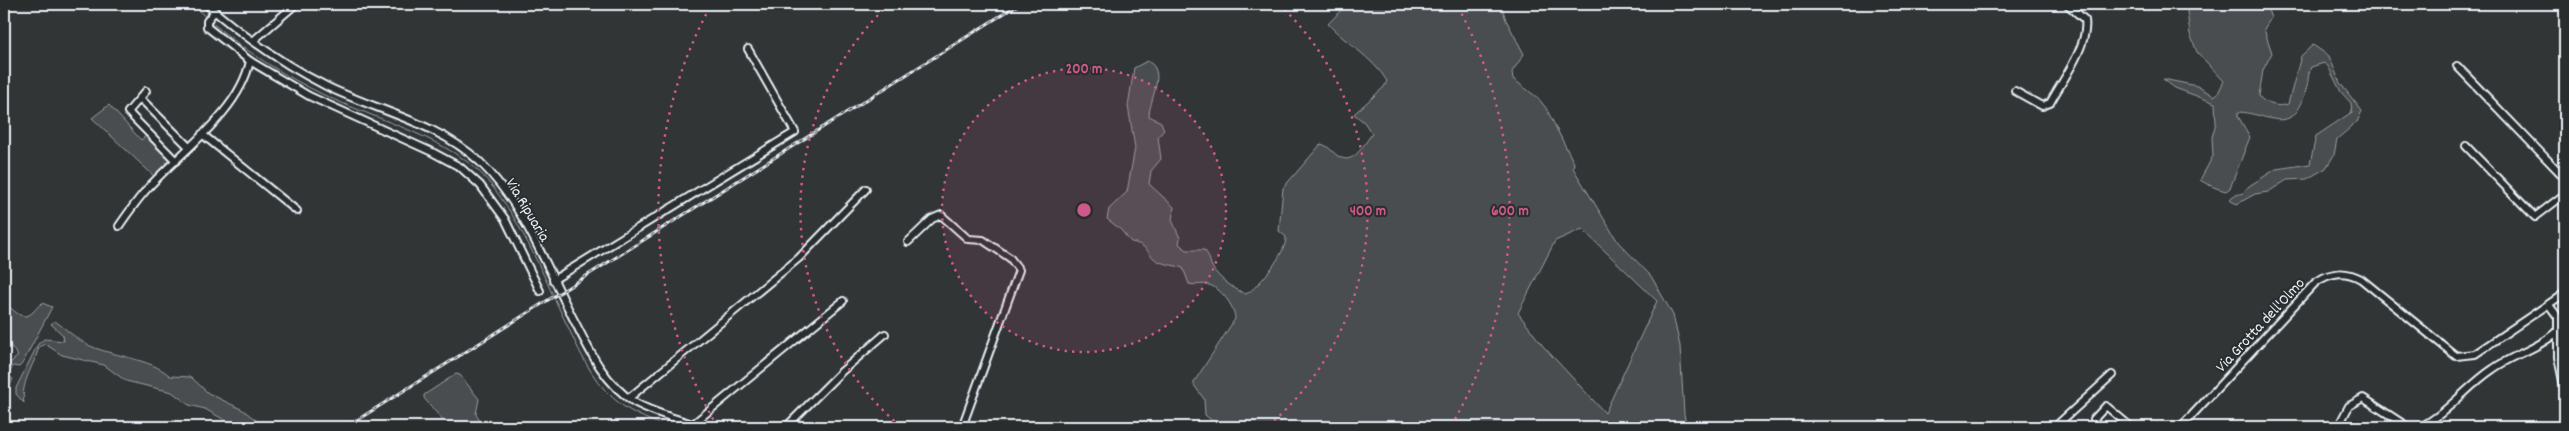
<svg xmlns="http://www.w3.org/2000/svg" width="2569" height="431" viewBox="0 0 2569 431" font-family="Dekko,sans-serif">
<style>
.green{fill:#494d4f;stroke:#989fa4;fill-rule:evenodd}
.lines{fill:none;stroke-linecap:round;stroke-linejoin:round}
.stream{stroke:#9fa5aa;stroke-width:1}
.minor-casing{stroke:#e8f1f8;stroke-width:10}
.minor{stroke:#2a2d2e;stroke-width:6}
.rail-casing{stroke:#e8f1f8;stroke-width:3}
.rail{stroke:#2a2d2e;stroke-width:1;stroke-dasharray:4;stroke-linecap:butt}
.ring{fill:none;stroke:#cd598a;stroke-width:2.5;stroke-dasharray:2.5 5}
.labels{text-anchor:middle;stroke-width:4;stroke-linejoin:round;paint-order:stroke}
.street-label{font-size:16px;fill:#e8f1f8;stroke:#2a2d2e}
.centre{fill:#cd598a;stroke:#2a2d2e;stroke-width:2.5}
.ring-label{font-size:15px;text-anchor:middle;font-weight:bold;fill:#cd598a;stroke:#2a2d2e;stroke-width:4;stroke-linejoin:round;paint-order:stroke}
</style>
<rect width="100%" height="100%" fill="#323536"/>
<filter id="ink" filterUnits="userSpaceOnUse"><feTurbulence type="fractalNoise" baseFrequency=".02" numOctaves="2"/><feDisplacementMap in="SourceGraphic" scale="10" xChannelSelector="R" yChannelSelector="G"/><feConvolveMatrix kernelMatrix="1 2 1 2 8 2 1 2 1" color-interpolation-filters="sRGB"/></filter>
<g filter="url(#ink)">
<!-- green -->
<g class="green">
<path d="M1347 4H1501L1506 20 1524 54 1512 72 1513 79 1538 98 1546 108 1574 163 1573 168 1618 242 1651 276 1673 315 1680 346 1684 414 1686 424 1684 427H1220L1205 415 1204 399 1194 385V382L1235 319C1235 307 1221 288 1209 285 1203 283 1196 286 1189 284L1183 268C1175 265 1167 265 1160 262 1147 257 1150 245 1131 242L1120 229 1107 219 1109 209 1127 192 1135 148 1128 106 1134 68 1147 61C1168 70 1149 100 1149 116L1161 122 1164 130 1158 137 1161 159 1151 171 1149 184 1174 207 1172 220 1180 238 1179 244 1187 250H1204C1210 256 1209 260 1212 267 1218 278 1235 290 1246 294 1259 287 1287 252 1286 237L1279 231 1283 188 1321 144C1329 146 1332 152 1338 156 1354 167 1364 143 1372 134L1364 122 1354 114 1384 87 1387 81C1372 57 1347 44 1328 24ZM1582 229 1657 301 1605 413 1543 346 1518 313 1555 241Z"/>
<path d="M2186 4H2260L2268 10 2271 18 2264 29 2272 53 2263 70 2259 96C2264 104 2279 108 2288 104L2301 56 2313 45 2329 56 2340 83 2362 111 2357 122 2337 139 2334 155 2326 168 2307 179 2287 180 2268 192 2255 194 2237 204 2229 200 2233 196 2243 193 2249 186 2276 169 2310 164 2316 136 2352 112 2351 103 2341 92 2328 66 2324 63 2311 67C2307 75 2309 83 2306 90 2293 139 2269 113 2238 112V116L2250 137 2230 188 2226 191C2217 189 2208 185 2200 180L2213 156 2212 137 2216 123 2215 103 2175 88 2163 79 2197 86 2214 96 2218 93 2224 81 2197 52 2190 34Z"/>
<polygon points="109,105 141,140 147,135 174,160 156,178 92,118"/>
<path d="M4 302C12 308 22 323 33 312 36 309 38 306 42 303L52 307 22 364 19 367 13 366 8 376 13 379 4 399V368L18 356 4 337Z"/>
<path d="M55 321C65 328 75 338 86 344 109 356 151 358 170 376L191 377 208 393 243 410 265 427H237L205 409 189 405 172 392 126 381 104 365 62 355 45 344 39 347C34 366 20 383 24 403L16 394V388L38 344 44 339 64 341 63 335 51 324Z"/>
<path d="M456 374 460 375 479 399 476 414 483 427C444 427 448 426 424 398V395Z"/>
</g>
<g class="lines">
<!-- stream -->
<g class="stream">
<polyline points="191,4 207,18"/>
<path d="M210 21C245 51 283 75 324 95 374 119 453 139 488 181 523 223 544 278 568 327 580 352 591 378 612 397 628 412 648 420 668 427"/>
</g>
<defs>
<g id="minor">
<path d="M206 4C243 36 284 65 328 87 378 111 438 123 480 162 525 206 547 269 576 324 591 354 605 383 634 402 655 414 679 419 701 427"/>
<polyline points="215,11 207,21 207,27 250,61 309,96 432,152 460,167 480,185 505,219 540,291"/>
<polyline points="253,41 296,4"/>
<polyline points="2457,66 2565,178"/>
<polyline points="146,91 128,112 176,161"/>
<path d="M2015 91 2042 106 2050 103C2062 81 2089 45 2085 20L2067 4"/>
<polyline points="143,101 189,147"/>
<polyline points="202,134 297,211"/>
<polyline points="2466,146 2535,217 2565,194"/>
<path d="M119 226C128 213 137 200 147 189 181 151 239 113 250 61"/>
<polyline points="908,242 932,219 941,215 968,239 983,240 1010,258 1019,270 962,427"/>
<polyline points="553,280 795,132 748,49"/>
<polyline points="2549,305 2558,317 2558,357 2565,391"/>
<polyline points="629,398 799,258 866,189"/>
<polyline points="2094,419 2106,406 2131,427"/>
<polyline points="693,424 843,301"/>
<polyline points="786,427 841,372 885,334"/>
<polyline points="2058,427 2057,425 2112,375"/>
<path d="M2181 427 2315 283C2330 272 2344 270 2361 279L2456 356 2475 354 2565 293"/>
<polyline points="2338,427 2349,406 2363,398 2408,427"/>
<path d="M2420 427C2448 413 2467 386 2493 369 2514 354 2538 349 2557 332"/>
</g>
</defs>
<!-- minor casing -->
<use href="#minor" class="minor-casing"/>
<!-- minor -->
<use href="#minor" class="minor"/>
<defs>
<polyline id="rail" points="346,427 1019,4"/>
</defs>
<!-- rail casing -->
<use href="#rail" class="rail-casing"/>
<!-- rail -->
<use href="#rail" class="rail"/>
</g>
</g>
<!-- distance rings -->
<circle cx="1084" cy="210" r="142" fill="#cd598a" fill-opacity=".12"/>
<g class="ring">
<circle cx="1084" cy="210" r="142"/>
<path d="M900 426A284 284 0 0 1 889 4M1279 4A284 284 0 0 1 1268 426"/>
<path d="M717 426A426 426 0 0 1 710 7M1458 7A426 426 0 0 1 1451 426"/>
</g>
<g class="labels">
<!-- street labels -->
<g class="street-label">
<text transform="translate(529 209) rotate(59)" y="6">Via Ripuaria</text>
<text transform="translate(2259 324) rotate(-47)" y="6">Via Grotta dell'Olmo</text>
</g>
</g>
<circle cx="1084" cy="210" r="8" class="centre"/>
<g class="ring-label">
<text x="1084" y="73">200 m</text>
<text x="1368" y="215">400 m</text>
<text x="1510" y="215">600 m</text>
</g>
<!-- margin -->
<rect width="2569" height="431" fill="none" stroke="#2a2d2e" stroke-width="20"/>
<rect x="10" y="10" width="2549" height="411" fill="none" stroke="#e8f1f8" stroke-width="2" filter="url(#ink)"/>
</svg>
